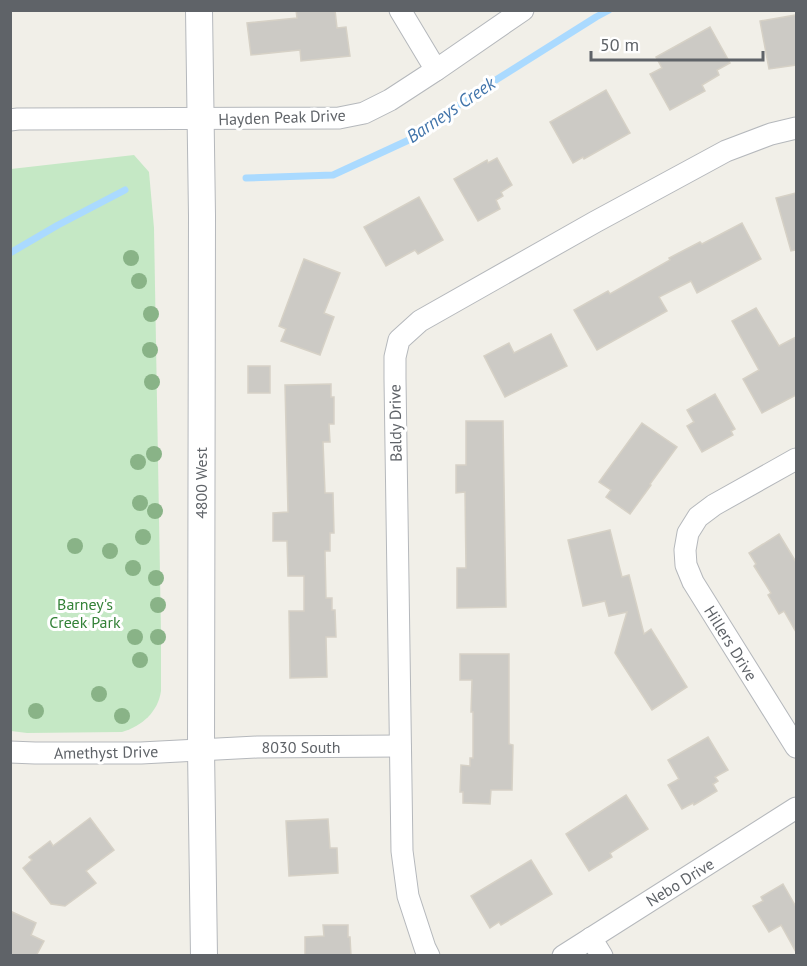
<svg xmlns="http://www.w3.org/2000/svg" width="807" height="966" viewBox="0 0 807 966" font-family="'PT Sans',sans-serif">
<style>
.green{fill:#c5e8c5}
.lines{fill:none;stroke-linecap:round;stroke-linejoin:round}
.stream{stroke:#aadaff;stroke-width:7}
.building{fill:#cccac5;stroke:#d6d1c6;stroke-width:1.5}
.minor-casing{stroke:#b5b8bc;stroke-width:23}
.tertiary-casing{stroke:#b5b8bc;stroke-width:28}
.minor{stroke:#fff;stroke-width:21}
.tertiary{stroke:#fff;stroke-width:26}
.tree{fill:#89b387}
.labels{text-anchor:middle;stroke-width:6;stroke-linejoin:round;paint-order:stroke}
.street-label{font-size:16px;fill:#5f6368;stroke:#fff}
.park-label{font-size:16px;fill:#348238;stroke:#fff}
.water-label{font-size:18px;font-style:italic;fill:#4174aa;stroke:#fff}
</style>
<rect width="100%" height="100%" fill="#f1efe8"/>
<!-- green -->
<path class="green" d="M134 155 149 172 154 228 161 633V691C158 712 142 726 122 732L27 733 11 731V169Z"/>
<g class="lines">
<!-- stream -->
<g class="stream">
<polyline points="246,178 333,175 411,139 483,88 596,17 609,10"/>
<polyline points="10,253 58,225 125,190"/>
</g>
</g>
<!-- building -->
<g class="building">
<polygon points="296,10 335,10 337,28 346,27 350,56 301,61 300,50 251,55 247,23 297,18"/>
<polygon points="796,15 796,65 769,69 760,21"/>
<polygon points="710,27 730,63 717,70 719,75 702,85 705,91 670,110 650,74 662,68 656,57"/>
<polygon points="606,90 630,133 584,159 583,157 573,163 550,122"/>
<polygon points="497,158 512,185 501,192 503,196 496,200 500,209 478,221 454,179 487,160 488,163"/>
<polygon points="796,193 796,250 791,251 776,198"/>
<polygon points="419,197 443,240 418,254 415,250 386,266 364,227"/>
<polygon points="742,223 761,259 697,293 691,281 659,297 667,311 597,350 574,310 608,291 610,294 670,260 669,258 700,242 702,244"/>
<polygon points="304,259 340,273 324,313 334,317 320,355 281,341 286,329 279,326"/>
<polygon points="756,308 779,346 796,337 796,395 762,413 743,379 759,370 732,321"/>
<polygon points="551,334 567,366 505,397 484,356 509,343 514,353"/>
<rect x="248" y="366" width="22" height="27"/>
<polygon points="331,384 331,397 334,397 334,424 329,424 330,442 323,442 325,493 333,493 334,533 330,533 330,551 325,551 326,598 332,598 332,610 335,610 336,637 326,637 327,677 290,678 289,611 304,611 304,576 288,576 287,541 273,541 273,513 288,512 285,385"/>
<polygon points="715,394 735,429 731,431 733,435 702,452 687,426 694,422 687,410"/>
<polygon points="466,421 503,421 506,607 457,608 457,568 466,568 465,492 456,493 456,465 466,465"/>
<polygon points="642,423 677,447 650,484 651,485 630,514 606,497 611,490 599,482"/>
<polygon points="610,530 622,577 629,575 644,634 651,629 687,687 652,710 615,653 627,612 609,616 605,601 583,606 568,540"/>
<polygon points="779,534 796,562 796,632 784,611 779,614 768,595 771,593 754,566 756,564 749,553"/>
<polygon points="460,654 509,654 509,744 513,745 512,790 491,790 490,804 463,803 463,792 460,792 461,765 470,766 470,758 473,758 473,712 471,712 472,680 460,680"/>
<polygon points="708,737 728,770 715,777 718,781 713,784 717,791 694,805 693,803 682,809 668,785 679,779 668,760"/>
<polygon points="626,795 648,829 610,853 612,857 589,871 566,834"/>
<polygon points="90,818 114,850 86,871 96,883 65,906 51,904 23,868 32,860 29,857 50,841 53,846"/>
<polygon points="328,819 330,848 337,848 338,873 289,876 286,821"/>
<polygon points="531,860 552,894 501,925 499,922 490,928 471,896"/>
<polygon points="783,884 796,907 796,952 781,925 769,932 753,906 763,901 761,897"/>
<polygon points="10,911 36,923 31,935 44,941 36,956 10,956"/>
<polygon points="323,925 348,925 348,937 350,937 351,956 305,956 305,937 324,936"/>
</g>
<g class="lines">
<defs>
<g id="minor">
<polyline points="400,10 436,70"/>
<polyline points="10,120 18,119 339,118 364,113 390,100 436,70 523,10"/>
<polyline points="796,459 714,505 698,517 688,533 685,550 686,565 693,582 796,747"/>
<polyline points="10,752 35,753 141,753 257,747 400,746"/>
<polyline points="591,938 602,956"/>
<polyline points="429,956 425,948 408,896 402,851 395,379 395,357 399,340 420,321 595,222 726,151 771,134 796,128"/>
<polyline points="563,956 796,808"/>
</g>
<polyline id="tertiary" points="199,10 202,216 201,750 204,956"/>
</defs>
<!-- minor casing -->
<use href="#minor" class="minor-casing"/>
<!-- tertiary casing -->
<use href="#tertiary" class="tertiary-casing"/>
<!-- minor -->
<use href="#minor" class="minor"/>
<!-- tertiary -->
<use href="#tertiary" class="tertiary"/>
</g>
<!-- trees -->
<g class="tree">
<circle cx="131" cy="258" r="8"/>
<circle cx="139" cy="281" r="8"/>
<circle cx="151" cy="314" r="8"/>
<circle cx="150" cy="350" r="8"/>
<circle cx="152" cy="382" r="8"/>
<circle cx="154" cy="454" r="8"/>
<circle cx="138" cy="462" r="8"/>
<circle cx="140" cy="503" r="8"/>
<circle cx="155" cy="511" r="8"/>
<circle cx="143" cy="537" r="8"/>
<circle cx="75" cy="546" r="8"/>
<circle cx="110" cy="551" r="8"/>
<circle cx="133" cy="568" r="8"/>
<circle cx="156" cy="578" r="8"/>
<circle cx="158" cy="605" r="8"/>
<circle cx="135" cy="637" r="8"/>
<circle cx="158" cy="637" r="8"/>
<circle cx="140" cy="660" r="8"/>
<circle cx="99" cy="694" r="8"/>
<circle cx="36" cy="711" r="8"/>
<circle cx="122" cy="716" r="8"/>
</g>
<g class="labels">
<!-- street labels -->
<g class="street-label">
<text transform="translate(282 117) rotate(-2)" y="6">Hayden Peak Drive</text>
<text transform="translate(395 423) rotate(-91)" y="6">Baldy Drive</text>
<text transform="translate(201 483) rotate(-90)" y="6">4800 West</text>
<text transform="translate(731 643) rotate(58)" y="6">Hillers Drive</text>
<text x="301" y="753">8030 South</text>
<text transform="translate(106 752) rotate(-1)" y="6">Amethyst Drive</text>
<text transform="translate(680 882) rotate(-32)" y="6">Nebo Drive</text>
</g>
<!-- park labels -->
<g class="park-label">
<text x="85" y="610">Barney's<tspan x="85" dy="18">Creek Park</tspan></text>
</g>
<!-- water labels -->
<g class="water-label">
<text transform="translate(451 110) rotate(-34)" y="6">Barneys Creek</text>
</g>
</g>
<!-- border -->
<rect width="807" height="966" fill="none" stroke="#5f6368" stroke-width="24"/>
<!-- scale -->
<path d="M591 51v9h172v-9" fill="none" stroke="#5f6368" stroke-width="3"/>
<text x="600" y="51" font-size="18" fill="#5f6368" stroke="#ffffff" stroke-width="4.5" paint-order="stroke">50 m</text>
</svg>
